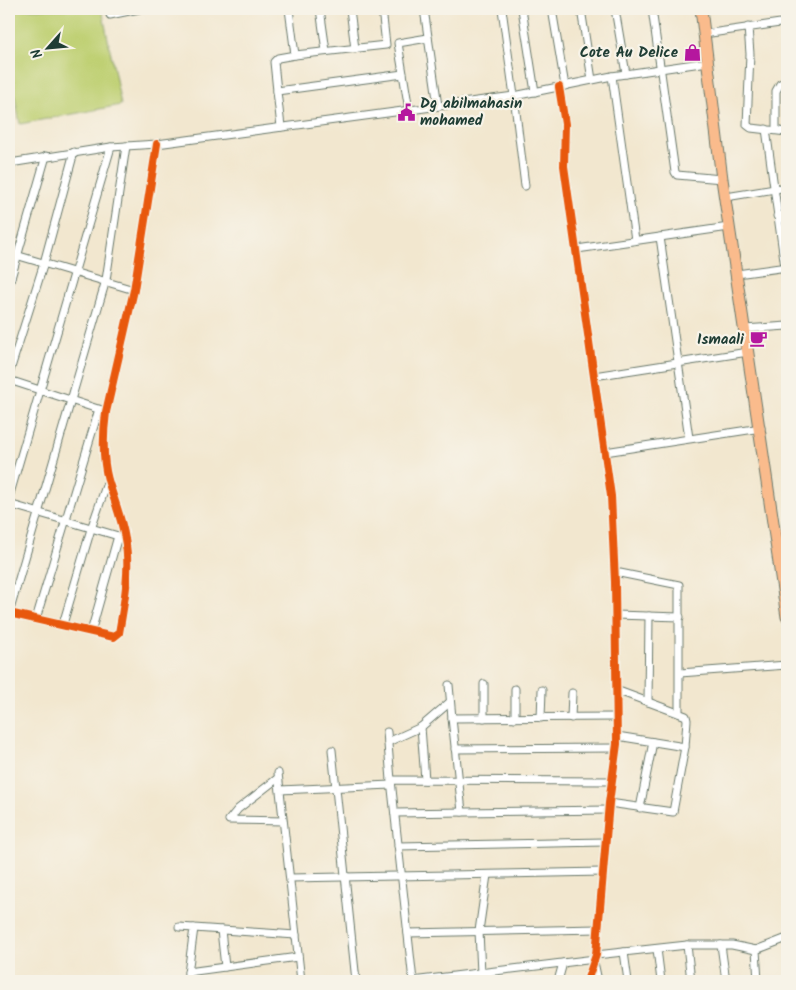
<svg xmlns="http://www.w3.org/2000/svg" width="796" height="990" viewBox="0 0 796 990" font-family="Kalam,sans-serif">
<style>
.green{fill:#bfd073;stroke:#6f8654}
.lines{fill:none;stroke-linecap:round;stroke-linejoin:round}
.minor-casing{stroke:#69786a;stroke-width:9}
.trunk-casing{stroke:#69786a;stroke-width:13}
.minor{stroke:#fff;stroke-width:7}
.trunk{stroke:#fabb8c;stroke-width:11}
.cycleway-casing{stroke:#f7f3e8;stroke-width:11}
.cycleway{stroke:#e8590c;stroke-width:8}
.labels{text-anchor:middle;stroke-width:4.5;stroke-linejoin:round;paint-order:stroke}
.poi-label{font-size:15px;font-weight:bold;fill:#1f3d34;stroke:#f7f3e8;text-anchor:end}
</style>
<rect width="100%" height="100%" fill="#f7f3e8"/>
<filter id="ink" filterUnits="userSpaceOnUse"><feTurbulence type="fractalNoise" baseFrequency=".02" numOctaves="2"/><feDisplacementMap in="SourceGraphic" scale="10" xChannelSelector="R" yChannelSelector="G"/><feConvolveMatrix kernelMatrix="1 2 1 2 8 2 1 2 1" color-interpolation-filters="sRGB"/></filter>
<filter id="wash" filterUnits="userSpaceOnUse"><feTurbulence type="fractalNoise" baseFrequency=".0096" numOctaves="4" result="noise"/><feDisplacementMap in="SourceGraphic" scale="20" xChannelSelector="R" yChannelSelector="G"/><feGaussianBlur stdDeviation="1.12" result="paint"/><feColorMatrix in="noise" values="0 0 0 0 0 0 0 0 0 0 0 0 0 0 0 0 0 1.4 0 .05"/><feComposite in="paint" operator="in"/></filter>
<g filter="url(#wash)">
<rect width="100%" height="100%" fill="#f2e7cf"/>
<!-- green -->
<polygon class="green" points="9,9 102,9 121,105 20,124 9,64"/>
</g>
<g filter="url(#ink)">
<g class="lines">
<defs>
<g id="minor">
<polyline points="108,9 110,15 139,9"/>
<polyline points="289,9 295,55 386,45 382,9"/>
<polyline points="320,9 326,51"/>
<polyline points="350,9 355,49"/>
<polyline points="424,9 438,106"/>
<polyline points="522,9 535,92"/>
<polyline points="552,9 565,86"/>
<polyline points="581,9 592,80"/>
<polyline points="615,9 626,74"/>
<polyline points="652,9 675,172 677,175 722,179"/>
<polyline points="748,27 750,54 747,125 751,128 787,132"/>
<polyline points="704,34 787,22"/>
<polyline points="612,76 635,240"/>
<polyline points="559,87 565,124 564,166 611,496 615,582 617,744 609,803 596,955 587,981"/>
<polyline points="277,91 274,62 278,58 295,55"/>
<polyline points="409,110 398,43 428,38"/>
<polyline points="9,118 9,166"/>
<polyline points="281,127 277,91 403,74"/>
<polyline points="766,129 785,267 787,303"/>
<polyline points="776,130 776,91 780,84 787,81"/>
<polyline points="10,163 111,147 157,144 514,96 502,9"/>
<polyline points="525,186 514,96 612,76 708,62"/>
<polyline points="726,197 787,187"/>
<polyline points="777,216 787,215"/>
<polyline points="660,237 689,438"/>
<polyline points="577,249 729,227"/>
<polyline points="9,253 134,290"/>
<polyline points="737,274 787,267"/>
<polyline points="9,285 46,156"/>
<polyline points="744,329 787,326"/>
<polyline points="9,374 44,263 74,152"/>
<polyline points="594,376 748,352"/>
<polyline points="9,380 101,410"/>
<polyline points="605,452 761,428"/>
<polyline points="9,497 111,147"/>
<polyline points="9,504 125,538"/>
<polyline points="615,572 679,585 679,713"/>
<path d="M9 613 114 637 119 633C124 604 131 568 125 539 122 519 114 500 108 480 102 458 103 435 106 412L134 290 157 144"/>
<polyline points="9,613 106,280 126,146"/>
<polyline points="615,615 680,617"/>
<polyline points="36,619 99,409"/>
<polyline points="63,624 91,529 108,480"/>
<polyline points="91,632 118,536"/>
<polyline points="680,673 787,665"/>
<polyline points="449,685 452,718 617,717"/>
<polyline points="648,702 649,616"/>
<polyline points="452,718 462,812"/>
<polyline points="484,718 484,684"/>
<polyline points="515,718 515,689"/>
<polyline points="541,718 542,690"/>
<polyline points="571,718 572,693"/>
<polyline points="421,727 425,780"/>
<polyline points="387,732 391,780"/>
<polyline points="617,736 685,747"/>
<polyline points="388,742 421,727 450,702"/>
<polyline points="455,749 617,748"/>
<polyline points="332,750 356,981"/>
<polyline points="278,773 301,981"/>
<polyline points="278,778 238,809 229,820 283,821"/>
<polyline points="280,790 391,785"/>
<polyline points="609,803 673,812 685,747 687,720 686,716 616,690"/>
<polyline points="640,808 653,742"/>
<polyline points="395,813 608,810"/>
<polyline points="398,846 605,842"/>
<polyline points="290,878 603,872"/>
<polyline points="179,927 194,928 187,981"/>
<polyline points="194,928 296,935"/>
<polyline points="221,930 225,967"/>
<polyline points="408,933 598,929"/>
<polyline points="687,945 732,945 756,950"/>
<polyline points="721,945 726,981"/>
<polyline points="657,949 661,981"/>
<polyline points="624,952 628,981"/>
<polyline points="596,955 687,945 691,981"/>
<polyline points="594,962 598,981"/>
<polyline points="188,972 298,957"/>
<polyline points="481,973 479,931 487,875"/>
<polyline points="412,981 595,959"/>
<polyline points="413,981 391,780 612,781"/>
<polyline points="558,981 563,963"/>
<polyline points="758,981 756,950 787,938"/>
</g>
<polyline id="trunk" points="701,9 722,179 787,617"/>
</defs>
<!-- minor casing -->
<use href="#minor" class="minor-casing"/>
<!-- trunk casing -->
<use href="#trunk" class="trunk-casing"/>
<!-- minor -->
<use href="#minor" class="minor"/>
<!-- trunk -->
<use href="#trunk" class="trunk"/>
<defs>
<g id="cycleway">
<polyline points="559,87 565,124 564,166 611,496 615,582 617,744 609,803 596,955 587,981"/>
<path d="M9 613 114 637 119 633C124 604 131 568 125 539 122 519 114 500 108 480 102 458 103 435 106 412L134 290 157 144"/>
</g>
</defs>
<!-- cycleway casing -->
<use href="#cycleway" class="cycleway-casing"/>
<!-- cycleway -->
<use href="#cycleway" class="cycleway"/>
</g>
</g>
<!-- icons -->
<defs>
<symbol id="shop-bare" viewBox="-9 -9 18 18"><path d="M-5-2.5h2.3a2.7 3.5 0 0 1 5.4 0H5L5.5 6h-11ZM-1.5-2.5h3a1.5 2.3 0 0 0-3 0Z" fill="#b5179e" stroke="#f7f3e8" stroke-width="2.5" paint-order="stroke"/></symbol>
<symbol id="civic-bare" viewBox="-9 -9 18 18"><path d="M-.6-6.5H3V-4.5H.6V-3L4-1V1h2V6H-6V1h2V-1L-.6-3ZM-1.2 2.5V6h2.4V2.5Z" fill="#b5179e" stroke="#f7f3e8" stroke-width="2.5" paint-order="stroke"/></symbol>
<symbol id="cafe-bare" viewBox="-9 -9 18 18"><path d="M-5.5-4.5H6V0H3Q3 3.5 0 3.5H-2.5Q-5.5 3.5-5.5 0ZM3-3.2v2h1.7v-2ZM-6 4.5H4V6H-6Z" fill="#b5179e" stroke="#f7f3e8" stroke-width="2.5" paint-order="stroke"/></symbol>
</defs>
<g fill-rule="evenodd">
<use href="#shop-bare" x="680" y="40" width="25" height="25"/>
<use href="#civic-bare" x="394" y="100" width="25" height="25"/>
<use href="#cafe-bare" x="746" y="326" width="25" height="25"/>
</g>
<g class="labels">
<!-- poi labels -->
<g class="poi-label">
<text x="678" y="57">Cote Au Delice</text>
<text x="420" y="108" text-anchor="start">Dg abilmahasin<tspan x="420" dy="17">mohamed</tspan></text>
<text x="744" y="344">Ismaali</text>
</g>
</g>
<!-- margin -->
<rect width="796" height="990" fill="none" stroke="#f7f3e8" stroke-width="30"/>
<!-- north arrow -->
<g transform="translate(48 48) rotate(243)" stroke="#f7f3e8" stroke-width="4" paint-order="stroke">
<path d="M0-4L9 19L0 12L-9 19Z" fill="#1f3d34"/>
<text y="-8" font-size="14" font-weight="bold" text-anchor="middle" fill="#1f3d34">N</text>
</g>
</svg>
